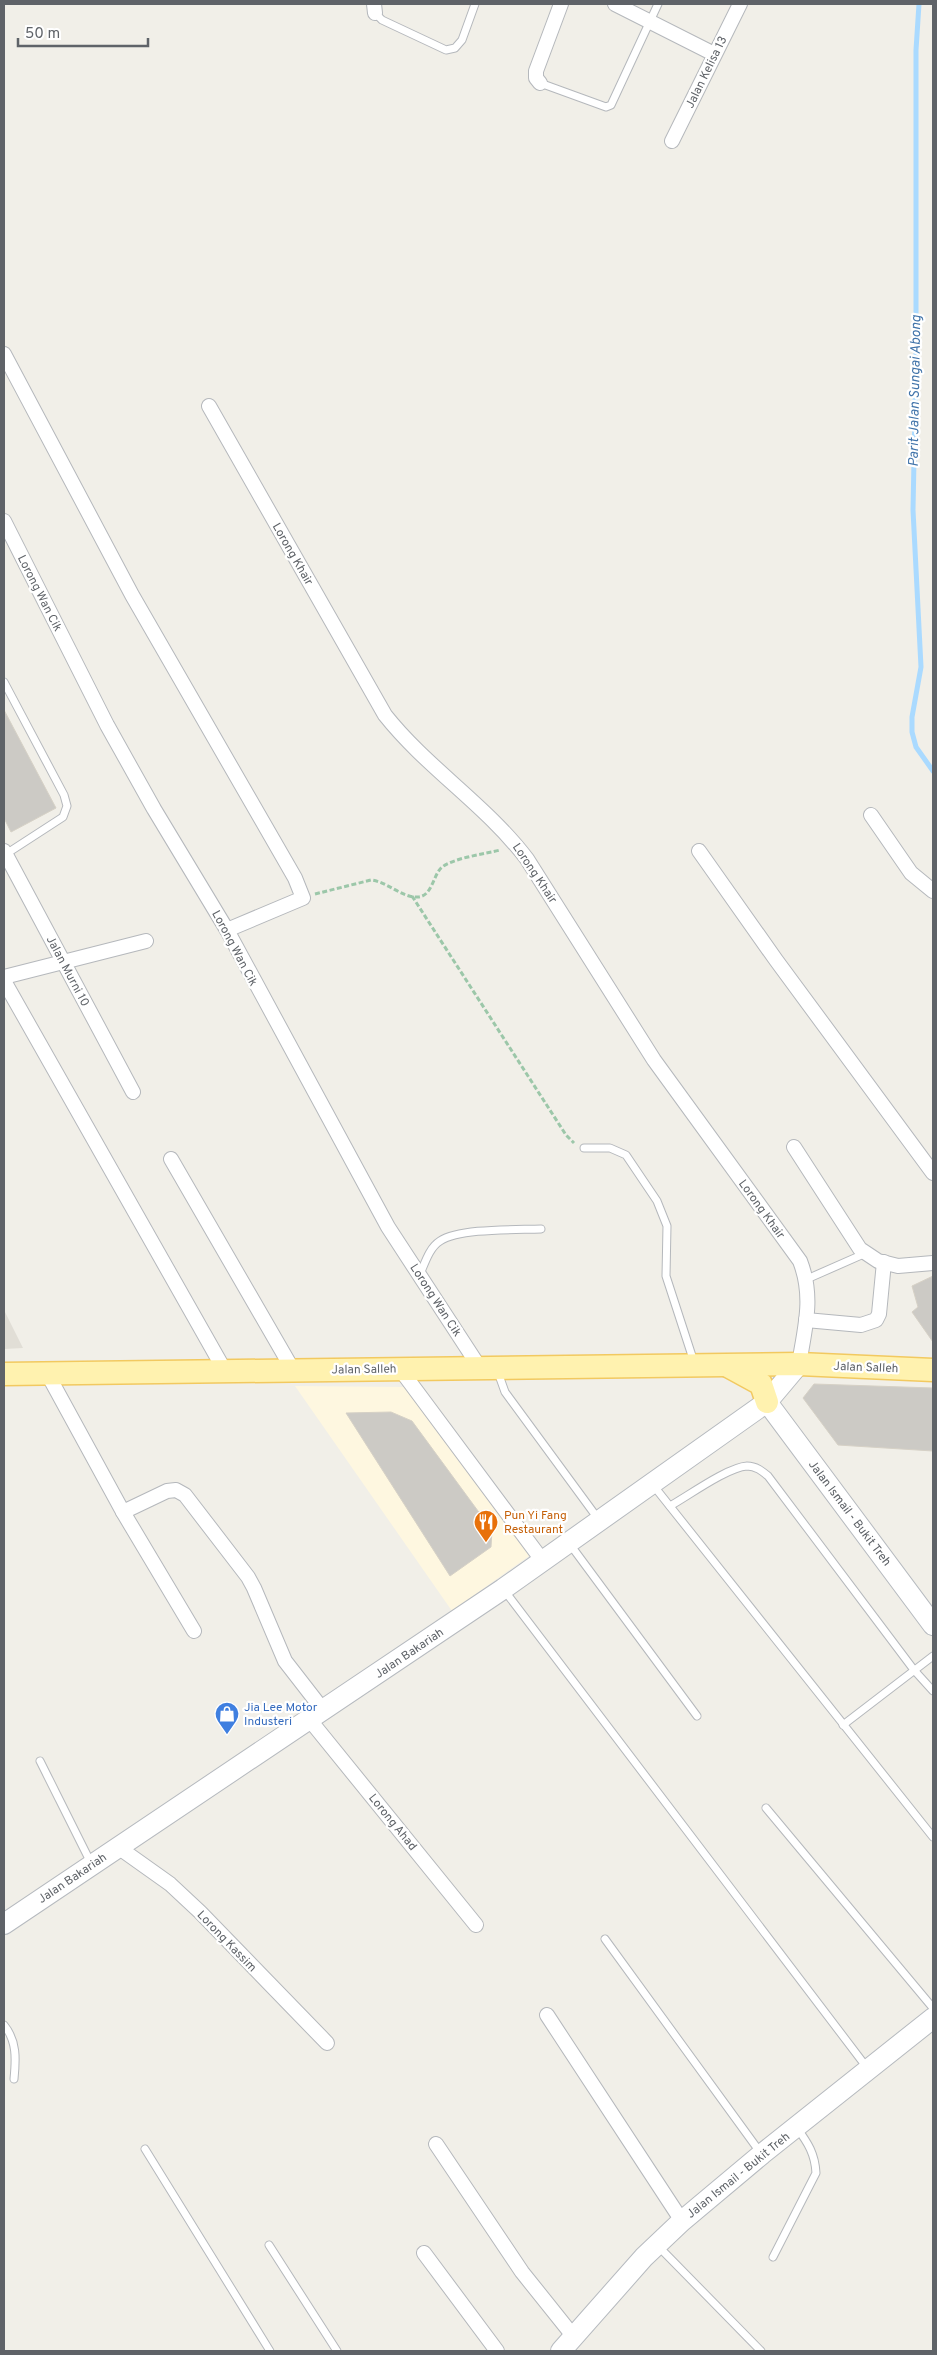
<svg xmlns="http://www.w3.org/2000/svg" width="937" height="2355" viewBox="0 0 937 2355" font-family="Overpass,sans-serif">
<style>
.commercial{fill:#fef7e0}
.education{fill:#e1ded6}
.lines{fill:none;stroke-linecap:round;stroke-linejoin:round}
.stream{stroke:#aadaff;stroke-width:5}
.building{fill:#cccac5;stroke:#d6d1c6}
.lane-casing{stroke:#b5b8bc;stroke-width:9}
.street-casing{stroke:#b5b8bc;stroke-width:16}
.secondary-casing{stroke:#b6babf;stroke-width:22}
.primary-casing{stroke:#f2c960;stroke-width:25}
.path{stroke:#9cc7a9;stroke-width:3;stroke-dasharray:5 2.5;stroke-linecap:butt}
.lane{stroke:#fff;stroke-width:7}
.street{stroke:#fff;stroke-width:14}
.secondary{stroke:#fff;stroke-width:20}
.primary{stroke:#fff2af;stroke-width:22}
.labels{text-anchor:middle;stroke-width:4.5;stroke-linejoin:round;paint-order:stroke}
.street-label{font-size:12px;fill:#5f6368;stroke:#fff}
.food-label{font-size:12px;fill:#c56008;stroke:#fff;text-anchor:start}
.shop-label{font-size:12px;fill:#366cbe;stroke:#fff;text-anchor:start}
.water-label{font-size:14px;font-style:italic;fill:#4174aa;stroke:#fff}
</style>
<rect width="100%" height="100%" fill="#f1efe8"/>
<!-- commercial -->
<polygon class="commercial" points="295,1386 405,1387 529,1556 452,1611"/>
<!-- education -->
<polygon class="education" points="4,1310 23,1348 4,1349"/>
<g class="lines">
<!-- stream -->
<polyline class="stream" points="919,4 916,50 916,360 913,510 921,667 912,717 912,732 916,747 933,771"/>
</g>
<!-- building -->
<g class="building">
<polygon points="4,710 56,808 11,832 4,818"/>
<polygon points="933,1276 933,1342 912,1312 918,1307 912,1286"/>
<polygon points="814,1384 933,1388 933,1451 838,1445 803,1398"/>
<polygon points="391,1412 412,1421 492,1530 491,1547 450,1576 346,1413"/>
</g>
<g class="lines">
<defs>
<g id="lane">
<polyline points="375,13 382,20 446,50 455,48 462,40 475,4"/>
<polyline points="540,83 606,107 611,105 658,4"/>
<polyline points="4,682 64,795 67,806 63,817 6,854"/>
<polyline points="584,1148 610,1148 626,1155 657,1201 667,1226 666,1276 694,1362"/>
<path d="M420 1274C425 1263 429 1248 440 1241 460 1228 515 1230 541 1229"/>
<polyline points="807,1279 866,1253"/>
<polyline points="501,1370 500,1378 505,1392 599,1520"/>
<polyline points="653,1485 933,1837"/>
<path d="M670 1506C688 1496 728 1467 747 1466 756 1466 762 1471 768 1476L914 1670 933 1691"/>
<polyline points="569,1543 697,1716"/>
<polyline points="504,1590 868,2069"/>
<polyline points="843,1725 933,1656"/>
<polyline points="40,1761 92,1865"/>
<polyline points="766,1808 933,2008"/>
<polyline points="605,1939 760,2152"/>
<path d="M4 2025C17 2041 16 2059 14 2079"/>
<polyline points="145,2149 270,2351"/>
<polyline points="269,2245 337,2351"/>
<polyline points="658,2246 761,2351"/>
<path d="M773 2257 816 2173C815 2154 808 2143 797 2128"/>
</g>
<g id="street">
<polyline points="374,4 375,13"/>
<polyline points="615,4 714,54"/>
<polyline points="540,83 536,78 536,71 561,4"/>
<polyline points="672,141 740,4"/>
<polyline points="4,354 132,595 295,878 303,898 227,930"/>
<path d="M209 406 385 715C427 768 486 805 527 859L654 1060 800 1261C814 1297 805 1327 799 1364"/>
<polyline points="4,521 107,725 154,809 227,930 388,1227 480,1368"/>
<polyline points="871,815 911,873 933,891"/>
<polyline points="4,851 133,1092"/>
<polyline points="699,851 776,960 933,1173"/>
<polyline points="4,977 146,941"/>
<polyline points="4,981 225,1371"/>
<polyline points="794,1147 860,1249 878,1261 898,1266 933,1263"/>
<polyline points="171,1159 293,1370"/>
<polyline points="806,1320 861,1325 876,1320 879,1314 884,1262"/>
<polyline points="400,1369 542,1560"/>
<polyline points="47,1373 123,1512 194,1631"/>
<polyline points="123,1512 167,1491 176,1490 185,1495 248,1577 254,1588 285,1661 323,1710"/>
<polyline points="309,1719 476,1925"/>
<polyline points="118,1847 170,1884 200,1912 327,2043"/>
<polyline points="547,2015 682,2221"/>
<polyline points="436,2144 522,2272 574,2337"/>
<polyline points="424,2253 497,2351"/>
</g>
<g id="secondary">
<polyline points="767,1402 933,1625"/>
<polyline points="4,1924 503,1589 767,1402 799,1364"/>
<polyline points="561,2351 644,2257 682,2221 762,2154 933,2018"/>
</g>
<g id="primary">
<polyline points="728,1366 761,1384 767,1402"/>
<polyline points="4,1374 725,1365 799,1364 933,1370"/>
</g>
</defs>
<!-- lane casing -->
<use href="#lane" class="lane-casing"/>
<!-- street casing -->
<use href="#street" class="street-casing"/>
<!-- secondary casing -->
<use href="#secondary" class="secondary-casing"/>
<!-- primary casing -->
<use href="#primary" class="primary-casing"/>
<!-- path -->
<g class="path">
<path d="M315 894 371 880C388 882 402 898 418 897 432 896 433 876 441 868 452 858 485 854 500 850"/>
<polyline points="412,896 566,1135 574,1143"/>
</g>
<!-- lane -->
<use href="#lane" class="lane"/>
<!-- street -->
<use href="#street" class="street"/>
<!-- secondary -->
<use href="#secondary" class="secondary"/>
<!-- primary -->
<use href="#primary" class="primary"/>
</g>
<!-- icons -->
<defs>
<symbol id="restaurant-pin" viewBox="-11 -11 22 30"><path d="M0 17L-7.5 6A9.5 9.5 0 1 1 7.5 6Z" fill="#e8710a" stroke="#fff"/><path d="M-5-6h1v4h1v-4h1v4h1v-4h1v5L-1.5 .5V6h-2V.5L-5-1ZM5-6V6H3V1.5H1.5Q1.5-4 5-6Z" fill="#fff"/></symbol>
<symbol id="shop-pin" viewBox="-11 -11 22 30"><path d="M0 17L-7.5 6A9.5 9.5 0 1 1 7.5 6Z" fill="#3f7fe0" stroke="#fff"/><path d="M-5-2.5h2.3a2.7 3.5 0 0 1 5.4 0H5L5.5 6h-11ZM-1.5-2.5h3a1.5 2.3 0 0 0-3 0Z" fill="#fff"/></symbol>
</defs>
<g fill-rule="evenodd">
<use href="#restaurant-pin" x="472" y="1508" width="28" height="38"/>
<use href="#shop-pin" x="213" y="1700" width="28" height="38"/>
</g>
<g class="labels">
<!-- street labels -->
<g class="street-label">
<text transform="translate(706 72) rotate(-64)" y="4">Jalan Kelisa 13</text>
<text transform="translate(293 554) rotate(60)" y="4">Lorong Khair</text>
<text transform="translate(40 593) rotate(63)" y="4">Lorong Wan Cik</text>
<text transform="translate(535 873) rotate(56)" y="4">Lorong Khair</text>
<text transform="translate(235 948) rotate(62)" y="4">Lorong Wan Cik</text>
<text transform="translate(68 971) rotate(62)" y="4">Jalan Murni 10</text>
<text transform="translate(762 1209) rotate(54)" y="4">Lorong Khair</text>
<text transform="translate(436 1300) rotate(57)" y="4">Lorong Wan Cik</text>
<text transform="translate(866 1367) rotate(2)" y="4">Jalan Salleh</text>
<text transform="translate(364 1369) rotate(-1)" y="4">Jalan Salleh</text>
<text transform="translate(850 1513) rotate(53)" y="4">Jalan Ismail - Bukit Treh</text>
<text transform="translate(409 1653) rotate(-34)" y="4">Jalan Bakariah</text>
<text transform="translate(393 1822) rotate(51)" y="4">Lorong Ahad</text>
<text transform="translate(72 1878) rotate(-34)" y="4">Jalan Bakariah</text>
<text transform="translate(227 1941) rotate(46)" y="4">Lorong Kassim</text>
<text transform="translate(738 2175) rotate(-39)" y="4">Jalan Ismail - Bukit Treh</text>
</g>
<!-- food labels -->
<g class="food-label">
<text x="504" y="1519">Pun Yi Fang<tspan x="504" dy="14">Restaurant</tspan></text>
</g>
<!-- shop labels -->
<g class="shop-label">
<text x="244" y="1711">Jia Lee Motor<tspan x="244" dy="14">Industeri</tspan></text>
</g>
<!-- water labels -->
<g class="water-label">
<text transform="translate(914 391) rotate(-89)" y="5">Parit Jalan Sungai Abong</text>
</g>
</g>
<!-- border -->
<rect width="937" height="2355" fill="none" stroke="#5f6368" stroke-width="10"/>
<!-- scale -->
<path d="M18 38v8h130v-8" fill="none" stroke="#5f6368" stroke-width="2.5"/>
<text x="25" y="38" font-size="15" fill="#5f6368" stroke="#ffffff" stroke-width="4" paint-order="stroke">50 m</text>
</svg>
